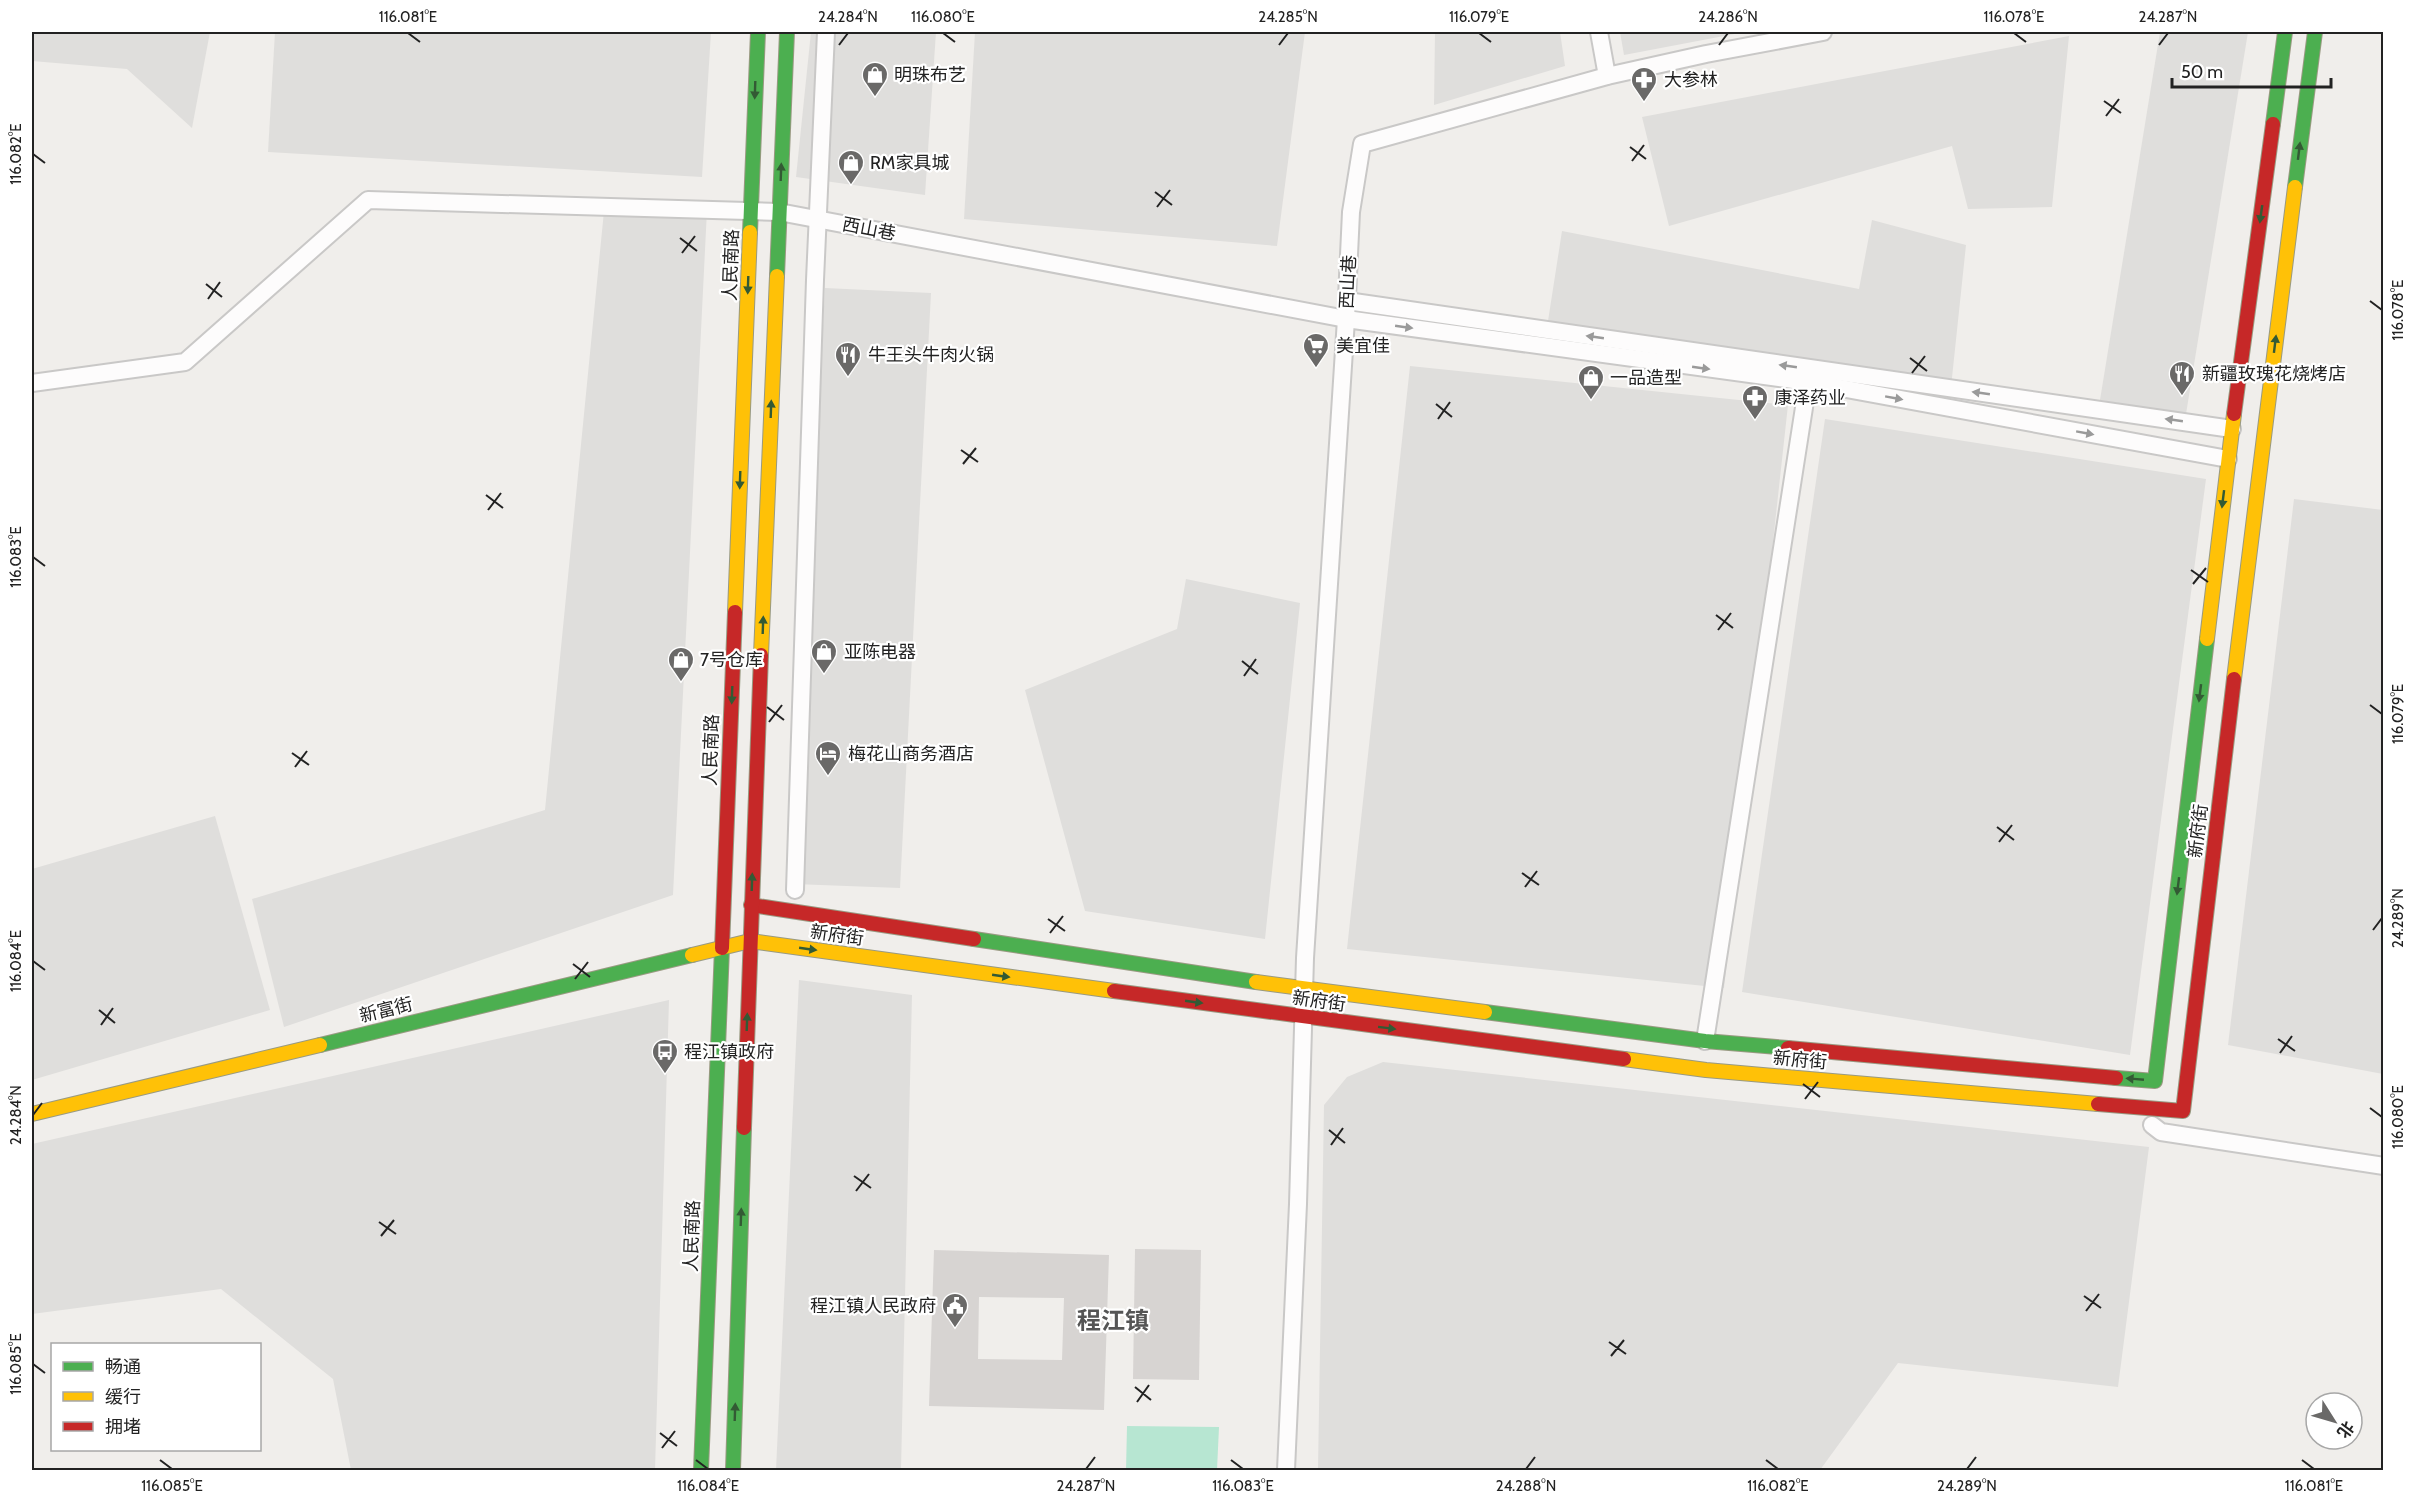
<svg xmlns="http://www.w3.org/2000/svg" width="2415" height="1502" viewBox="0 0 2415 1502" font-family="Cabin,'Noto Sans SC',sans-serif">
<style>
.residential{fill:#dfdedc}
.pitch{fill:#b7e6d2}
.building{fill:#d7d4d2;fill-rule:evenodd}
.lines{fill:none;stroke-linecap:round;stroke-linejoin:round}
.street-casing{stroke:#c9c8c7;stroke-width:20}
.fast-casing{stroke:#999a82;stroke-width:16}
.slow-casing{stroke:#999a82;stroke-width:16}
.jam-casing{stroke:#999a82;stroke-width:16}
.street{stroke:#fdfcfc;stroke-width:16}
.fast{stroke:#4caf50;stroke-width:14}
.slow{stroke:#ffc107;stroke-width:14}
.jam{stroke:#c62828;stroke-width:14}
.oneway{fill:#335a34}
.oneway2{fill:#9a9a9a}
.ticks{fill:none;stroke:#222;stroke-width:2}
.labels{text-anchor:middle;stroke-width:4.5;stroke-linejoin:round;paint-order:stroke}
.poi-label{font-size:18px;fill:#222;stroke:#fff;text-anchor:start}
.street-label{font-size:18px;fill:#222;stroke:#fff}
.district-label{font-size:24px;font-weight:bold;fill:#555;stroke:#fff}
.neatline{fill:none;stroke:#222;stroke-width:2}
.ticks-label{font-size:15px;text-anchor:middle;fill:#222}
</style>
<rect width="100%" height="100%" fill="#f0eeeb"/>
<!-- residential -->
<g class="residential">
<polygon points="32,32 210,32 192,128 127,69 32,61"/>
<polygon points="275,32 711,32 702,177 268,152"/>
<polygon points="811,32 936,32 925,195 796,177"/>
<polygon points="975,32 1305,32 1277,246 964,219"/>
<polygon points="1435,32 1560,32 1565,66 1434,105"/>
<polygon points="1620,32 1745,32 1624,55"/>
<polygon points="2160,32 2248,32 2186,414 2100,400"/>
<polygon points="2069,36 2052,207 1968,209 1952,146 1669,226 1642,117"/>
<polygon points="707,210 673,895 284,1027 252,899 545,810 604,211"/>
<polygon points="1872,220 1966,245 1951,387 1548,321 1562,231 1859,289"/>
<polygon points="825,288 931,293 900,888 794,884"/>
<polygon points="1410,366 1788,405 1724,988 1347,949"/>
<polygon points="1825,419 2206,479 2130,1055 1742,992"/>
<polygon points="2294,499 2383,510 2383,1074 2228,1045"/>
<polygon points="1186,579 1300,603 1265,939 1085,911 1025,690 1177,629"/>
<polygon points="215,816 270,1010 32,1080 32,869"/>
<polygon points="799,980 912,995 901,1470 776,1470"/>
<polygon points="669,1000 655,1470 351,1470 333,1379 221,1289 32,1314 32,1144"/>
<polygon points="1383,1062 2149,1147 2118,1387 1898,1363 1820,1470 1318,1470 1324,1105 1347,1077"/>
</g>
<!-- pitch -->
<polygon class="pitch" points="1127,1426 1219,1427 1217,1470 1126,1470"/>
<!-- building -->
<g class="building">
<polygon points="1135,1249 1201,1250 1199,1380 1133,1379"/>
<path d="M934 1250 1109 1255 1104 1410 929 1406ZM979 1297 1064 1298 1062 1360 978 1359Z"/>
</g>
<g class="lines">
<defs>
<g id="street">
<polyline points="1599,32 1607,76"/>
<polyline points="1347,301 2232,429"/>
<polyline points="32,383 185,362 368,200 779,212 1346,319 1351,212 1362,144 1607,76 1706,54 1823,32"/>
<polyline points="795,890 815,280 826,32"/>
<polyline points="1705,1041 1808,382"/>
<polyline points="2152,1125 2161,1132 2384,1166"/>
<polyline points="1286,1470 1298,1204 1305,958 1346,319 1808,382 2228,459"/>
</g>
<g id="fast">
<polyline points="2273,124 2285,32"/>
<polyline points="2295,187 2315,32"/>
<polyline points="750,232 758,32"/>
<polyline points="777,276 787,32"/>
<polyline points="974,939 1256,982"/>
<polyline points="1485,1012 1705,1041 1788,1048"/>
<polyline points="320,1045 692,955"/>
<polyline points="2116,1078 2155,1081 2207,639"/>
<polyline points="701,1470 722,948"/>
<polyline points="733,1470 744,1128"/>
</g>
<g id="slow">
<polyline points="735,612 750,232"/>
<polyline points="2207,639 2234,414"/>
<polyline points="761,655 777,276"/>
<polyline points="2234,679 2295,187"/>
<polyline points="692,955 750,941 1114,991"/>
<polyline points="1256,982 1485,1012"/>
<polyline points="1624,1059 1706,1070 2098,1104"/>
<polyline points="32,1114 320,1045"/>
</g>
<g id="jam">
<polyline points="2234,414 2273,124"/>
<polyline points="751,905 974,939"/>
<polyline points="722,948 735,612"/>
<polyline points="1114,991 1624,1059"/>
<polyline points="1788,1048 2116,1078"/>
<polyline points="2098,1104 2183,1111 2234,679"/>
<polyline points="744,1128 761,655"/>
</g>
</defs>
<!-- street casing -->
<use href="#street" class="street-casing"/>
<!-- fast casing -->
<use href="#fast" class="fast-casing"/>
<!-- slow casing -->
<use href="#slow" class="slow-casing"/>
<!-- jam casing -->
<use href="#jam" class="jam-casing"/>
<!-- street -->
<use href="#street" class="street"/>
<!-- fast -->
<use href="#fast" class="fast"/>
<!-- slow -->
<use href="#slow" class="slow"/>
<!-- jam -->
<use href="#jam" class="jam"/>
</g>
<!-- one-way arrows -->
<defs><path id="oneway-solid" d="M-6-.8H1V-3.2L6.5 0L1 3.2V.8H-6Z" transform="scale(1.5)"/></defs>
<g class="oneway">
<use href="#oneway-solid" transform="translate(755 90) rotate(92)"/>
<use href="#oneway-solid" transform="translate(2299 151) rotate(-83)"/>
<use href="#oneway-solid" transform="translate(781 172) rotate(-88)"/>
<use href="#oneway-solid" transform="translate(2261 214) rotate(98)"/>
<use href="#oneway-solid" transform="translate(748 285) rotate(92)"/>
<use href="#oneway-solid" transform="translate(2275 344) rotate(-83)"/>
<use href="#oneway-solid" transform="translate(771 409) rotate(-88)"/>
<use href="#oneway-solid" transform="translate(740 480) rotate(92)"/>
<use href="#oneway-solid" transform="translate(2223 499) rotate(97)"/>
<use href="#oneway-solid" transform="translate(763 625) rotate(-88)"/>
<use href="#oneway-solid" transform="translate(2200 693) rotate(97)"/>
<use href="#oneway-solid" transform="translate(732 695) rotate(92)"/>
<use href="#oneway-solid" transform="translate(752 882) rotate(-88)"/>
<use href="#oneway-solid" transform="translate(2178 886) rotate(97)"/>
<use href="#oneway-solid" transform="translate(808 949) rotate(8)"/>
<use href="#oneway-solid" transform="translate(1001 976) rotate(8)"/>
<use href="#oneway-solid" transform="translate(1194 1002) rotate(8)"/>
<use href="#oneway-solid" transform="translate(747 1022) rotate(-88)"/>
<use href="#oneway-solid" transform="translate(1387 1028) rotate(7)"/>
<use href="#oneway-solid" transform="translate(2135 1079) rotate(-175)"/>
<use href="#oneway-solid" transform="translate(741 1217) rotate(-88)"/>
<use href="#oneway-solid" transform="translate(735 1412) rotate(-88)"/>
</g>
<g class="oneway2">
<use href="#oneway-solid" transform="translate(1404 327) rotate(8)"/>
<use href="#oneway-solid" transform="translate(1595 337) rotate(-172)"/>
<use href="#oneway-solid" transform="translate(1788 366) rotate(-172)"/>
<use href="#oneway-solid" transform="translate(1701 368) rotate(8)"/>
<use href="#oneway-solid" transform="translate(1981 393) rotate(-172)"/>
<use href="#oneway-solid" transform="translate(1894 398) rotate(10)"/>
<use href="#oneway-solid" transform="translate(2174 420) rotate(-172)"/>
<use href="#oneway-solid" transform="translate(2085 433) rotate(10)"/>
</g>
<!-- ticks -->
<path class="ticks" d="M408 33 420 42M943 33 955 42M1479 33 1491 42M2014 33 2026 42M839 45 848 33M1279 45 1288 33M1719 45 1728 33M2159 45 2168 33M2104 101 2121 113M2106 116 2119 99M1630 147 1646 159M33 154 45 163M1632 161 1644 145M1155 192 1172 205M1157 207 1170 190M680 238 697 251M682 253 695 236M206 284 222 297M208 299 220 282M2370 301 2382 310M1910 358 1927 371M1912 373 1925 356M1436 404 1452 417M1438 419 1450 402M961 450 978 462M963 464 976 448M486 495 503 508M488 510 501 493M33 557 45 566M2191 570 2208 582M2193 584 2206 568M1716 615 1733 628M1718 630 1731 613M1242 661 1258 674M1244 676 1256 659M2370 705 2382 714M767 707 784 720M769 722 782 705M292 753 309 765M295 767 307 751M1997 827 2014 840M1999 842 2012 825M1522 873 1539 885M1525 887 1537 871M1048 919 1065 931M2373 930 2382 918M1050 933 1063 916M33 961 45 970M573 964 590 977M575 979 588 962M99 1010 115 1023M101 1025 113 1008M2278 1039 2295 1051M2280 1053 2292 1036M1803 1084 1820 1097M1805 1099 1818 1082M2370 1108 2382 1117M33 1115 42 1103M1329 1130 1345 1143M1331 1145 1343 1128M854 1176 871 1188M856 1191 869 1174M379 1222 396 1234M381 1236 394 1220M2084 1296 2101 1308M2086 1311 2099 1294M1609 1342 1626 1354M1611 1356 1624 1340M33 1364 45 1373M1135 1387 1151 1400M1137 1402 1149 1385M660 1433 677 1446M662 1448 675 1431M160 1460 172 1469M696 1460 708 1469M1231 1460 1243 1469M1766 1460 1778 1469M2302 1460 2314 1469M1086 1469 1095 1457M1526 1469 1535 1457M1967 1469 1976 1457"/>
<!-- icons -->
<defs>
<symbol id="shop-pin" viewBox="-11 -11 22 30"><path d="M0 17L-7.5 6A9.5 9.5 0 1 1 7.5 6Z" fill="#6a6968" stroke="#fff"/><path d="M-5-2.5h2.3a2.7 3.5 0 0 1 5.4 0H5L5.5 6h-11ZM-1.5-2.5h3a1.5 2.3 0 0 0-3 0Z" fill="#fff"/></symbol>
<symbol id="pharmacy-pin" viewBox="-11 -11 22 30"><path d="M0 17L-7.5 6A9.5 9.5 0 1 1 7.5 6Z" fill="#6a6968" stroke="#fff"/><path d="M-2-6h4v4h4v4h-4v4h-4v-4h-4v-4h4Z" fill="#fff"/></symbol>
<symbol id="supermarket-pin" viewBox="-11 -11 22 30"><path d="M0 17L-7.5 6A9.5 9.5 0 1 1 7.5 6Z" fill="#6a6968" stroke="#fff"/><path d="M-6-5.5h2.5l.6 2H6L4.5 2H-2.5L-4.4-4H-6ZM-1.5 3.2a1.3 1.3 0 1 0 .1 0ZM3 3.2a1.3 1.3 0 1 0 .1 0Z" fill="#fff"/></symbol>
<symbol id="restaurant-pin" viewBox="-11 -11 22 30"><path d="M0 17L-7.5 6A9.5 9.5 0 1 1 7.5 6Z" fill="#6a6968" stroke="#fff"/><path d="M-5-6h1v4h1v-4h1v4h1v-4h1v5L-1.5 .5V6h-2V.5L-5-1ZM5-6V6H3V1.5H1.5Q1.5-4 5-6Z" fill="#fff"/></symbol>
<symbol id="hotel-pin" viewBox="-11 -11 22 30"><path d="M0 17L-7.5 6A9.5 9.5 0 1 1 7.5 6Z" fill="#6a6968" stroke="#fff"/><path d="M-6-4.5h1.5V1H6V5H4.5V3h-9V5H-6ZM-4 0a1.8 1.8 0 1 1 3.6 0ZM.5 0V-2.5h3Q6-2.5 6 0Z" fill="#fff"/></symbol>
<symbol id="bus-pin" viewBox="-11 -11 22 30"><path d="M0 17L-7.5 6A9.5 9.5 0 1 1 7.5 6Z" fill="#6a6968" stroke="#fff"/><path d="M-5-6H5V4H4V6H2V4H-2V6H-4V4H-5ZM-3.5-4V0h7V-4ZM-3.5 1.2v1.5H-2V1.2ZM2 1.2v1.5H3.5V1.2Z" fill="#fff"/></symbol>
<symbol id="civic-pin" viewBox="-11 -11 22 30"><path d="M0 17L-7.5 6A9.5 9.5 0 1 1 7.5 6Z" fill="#6a6968" stroke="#fff"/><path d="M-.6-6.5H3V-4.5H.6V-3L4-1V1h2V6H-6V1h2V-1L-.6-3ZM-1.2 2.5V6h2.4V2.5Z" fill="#fff"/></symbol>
</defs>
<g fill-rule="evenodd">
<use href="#shop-pin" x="860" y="60" width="30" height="40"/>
<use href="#pharmacy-pin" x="1629" y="65" width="30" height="40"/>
<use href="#shop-pin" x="836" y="148" width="30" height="40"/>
<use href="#supermarket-pin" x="1301" y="331" width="30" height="40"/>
<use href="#restaurant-pin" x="833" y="340" width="30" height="40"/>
<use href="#restaurant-pin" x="2167" y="359" width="30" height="40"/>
<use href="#shop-pin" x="1576" y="363" width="30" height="40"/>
<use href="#pharmacy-pin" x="1740" y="383" width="30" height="40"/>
<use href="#shop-pin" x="809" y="637" width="30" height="40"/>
<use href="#shop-pin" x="666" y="645" width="30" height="40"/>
<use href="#hotel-pin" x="813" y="739" width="30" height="40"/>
<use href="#bus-pin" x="650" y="1037" width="30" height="40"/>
<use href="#civic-pin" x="940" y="1291" width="30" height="40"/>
</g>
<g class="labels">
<!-- poi labels -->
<g class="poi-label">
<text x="894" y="81">明珠布艺</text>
<text x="1664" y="86">大参林</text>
<text x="870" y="169">RM家具城</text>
<text x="1336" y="352">美宜佳</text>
<text x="868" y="361">牛王头牛肉火锅</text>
<text x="2202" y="380">新疆玫瑰花烧烤店</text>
<text x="1610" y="384">一品造型</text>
<text x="1774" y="404">康泽药业</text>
<text x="844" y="658">亚陈电器</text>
<text x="700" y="666">7号仓库</text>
<text x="848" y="760">梅花山商务酒店</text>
<text x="684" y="1058">程江镇政府</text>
<text x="936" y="1312" text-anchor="end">程江镇人民政府</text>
</g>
<!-- street labels -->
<g class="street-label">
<text transform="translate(869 229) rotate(11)" y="6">西山巷</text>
<text transform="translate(731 265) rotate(-88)" y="6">人民南路</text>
<text transform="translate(1348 282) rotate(-87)" y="6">西山巷</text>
<text transform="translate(711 750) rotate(-88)" y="6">人民南路</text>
<text transform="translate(2198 831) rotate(-83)" y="6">新府街</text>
<text transform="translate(837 935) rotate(8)" y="6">新府街</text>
<text transform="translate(1319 1001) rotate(8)" y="6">新府街</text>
<text transform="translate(386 1010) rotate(-14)" y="6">新富街</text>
<text transform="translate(1800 1060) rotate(5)" y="6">新府街</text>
<text transform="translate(692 1236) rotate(-88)" y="6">人民南路</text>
</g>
<!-- district labels -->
<g class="district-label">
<text x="1113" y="1329">程江镇</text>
</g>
</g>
<!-- border -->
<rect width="2415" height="1502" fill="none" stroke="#ffffff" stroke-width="66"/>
<!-- legend -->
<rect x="51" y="1343" width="210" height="108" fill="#ffffff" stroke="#a7a7a7" stroke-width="1.5"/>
<rect x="63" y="1362" width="30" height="9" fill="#4caf50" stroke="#a7a7a7" stroke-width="1.5"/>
<text x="105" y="1373" font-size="18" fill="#222222">畅通</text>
<rect x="63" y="1392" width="30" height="9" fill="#ffc107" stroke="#a7a7a7" stroke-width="1.5"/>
<text x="105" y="1403" font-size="18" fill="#222222">缓行</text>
<rect x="63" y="1422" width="30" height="9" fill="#c62828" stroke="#a7a7a7" stroke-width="1.5"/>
<text x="105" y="1433" font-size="18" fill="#222222">拥堵</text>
<!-- north arrow -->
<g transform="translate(2334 1421) rotate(127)"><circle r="28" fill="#ffffff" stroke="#a7a7a7" stroke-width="1.5"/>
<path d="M0-4.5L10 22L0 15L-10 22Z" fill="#6a6968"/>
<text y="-9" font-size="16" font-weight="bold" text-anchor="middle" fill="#222222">北</text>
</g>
<!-- scale -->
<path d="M2172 78v9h159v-9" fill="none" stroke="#222222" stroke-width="3"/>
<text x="2181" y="78" font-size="18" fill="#222222" stroke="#ffffff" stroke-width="4.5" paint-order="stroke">50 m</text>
<rect x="33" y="33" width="2349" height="1436" class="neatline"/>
<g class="ticks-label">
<text x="408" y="22">116.081°E</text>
<text x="848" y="22">24.284°N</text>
<text x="943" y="22">116.080°E</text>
<text x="1288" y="22">24.285°N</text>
<text x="1479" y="22">116.079°E</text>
<text x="1728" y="22">24.286°N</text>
<text x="2014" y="22">116.078°E</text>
<text x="2168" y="22">24.287°N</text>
<text transform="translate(16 154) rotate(-90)" y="5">116.082°E</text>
<text transform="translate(2398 310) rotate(-90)" y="5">116.078°E</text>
<text transform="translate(16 557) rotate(-90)" y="5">116.083°E</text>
<text transform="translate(2398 714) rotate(-90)" y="5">116.079°E</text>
<text transform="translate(2398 918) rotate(-90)" y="5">24.289°N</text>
<text transform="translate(16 961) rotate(-90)" y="5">116.084°E</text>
<text transform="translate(16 1115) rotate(-90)" y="5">24.284°N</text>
<text transform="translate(2398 1117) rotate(-90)" y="5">116.080°E</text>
<text transform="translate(16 1364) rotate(-90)" y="5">116.085°E</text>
<text x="172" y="1491">116.085°E</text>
<text x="708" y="1491">116.084°E</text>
<text x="1086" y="1491">24.287°N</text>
<text x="1243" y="1491">116.083°E</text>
<text x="1526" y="1491">24.288°N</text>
<text x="1778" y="1491">116.082°E</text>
<text x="1967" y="1491">24.289°N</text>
<text x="2314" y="1491">116.081°E</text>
</g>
</svg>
